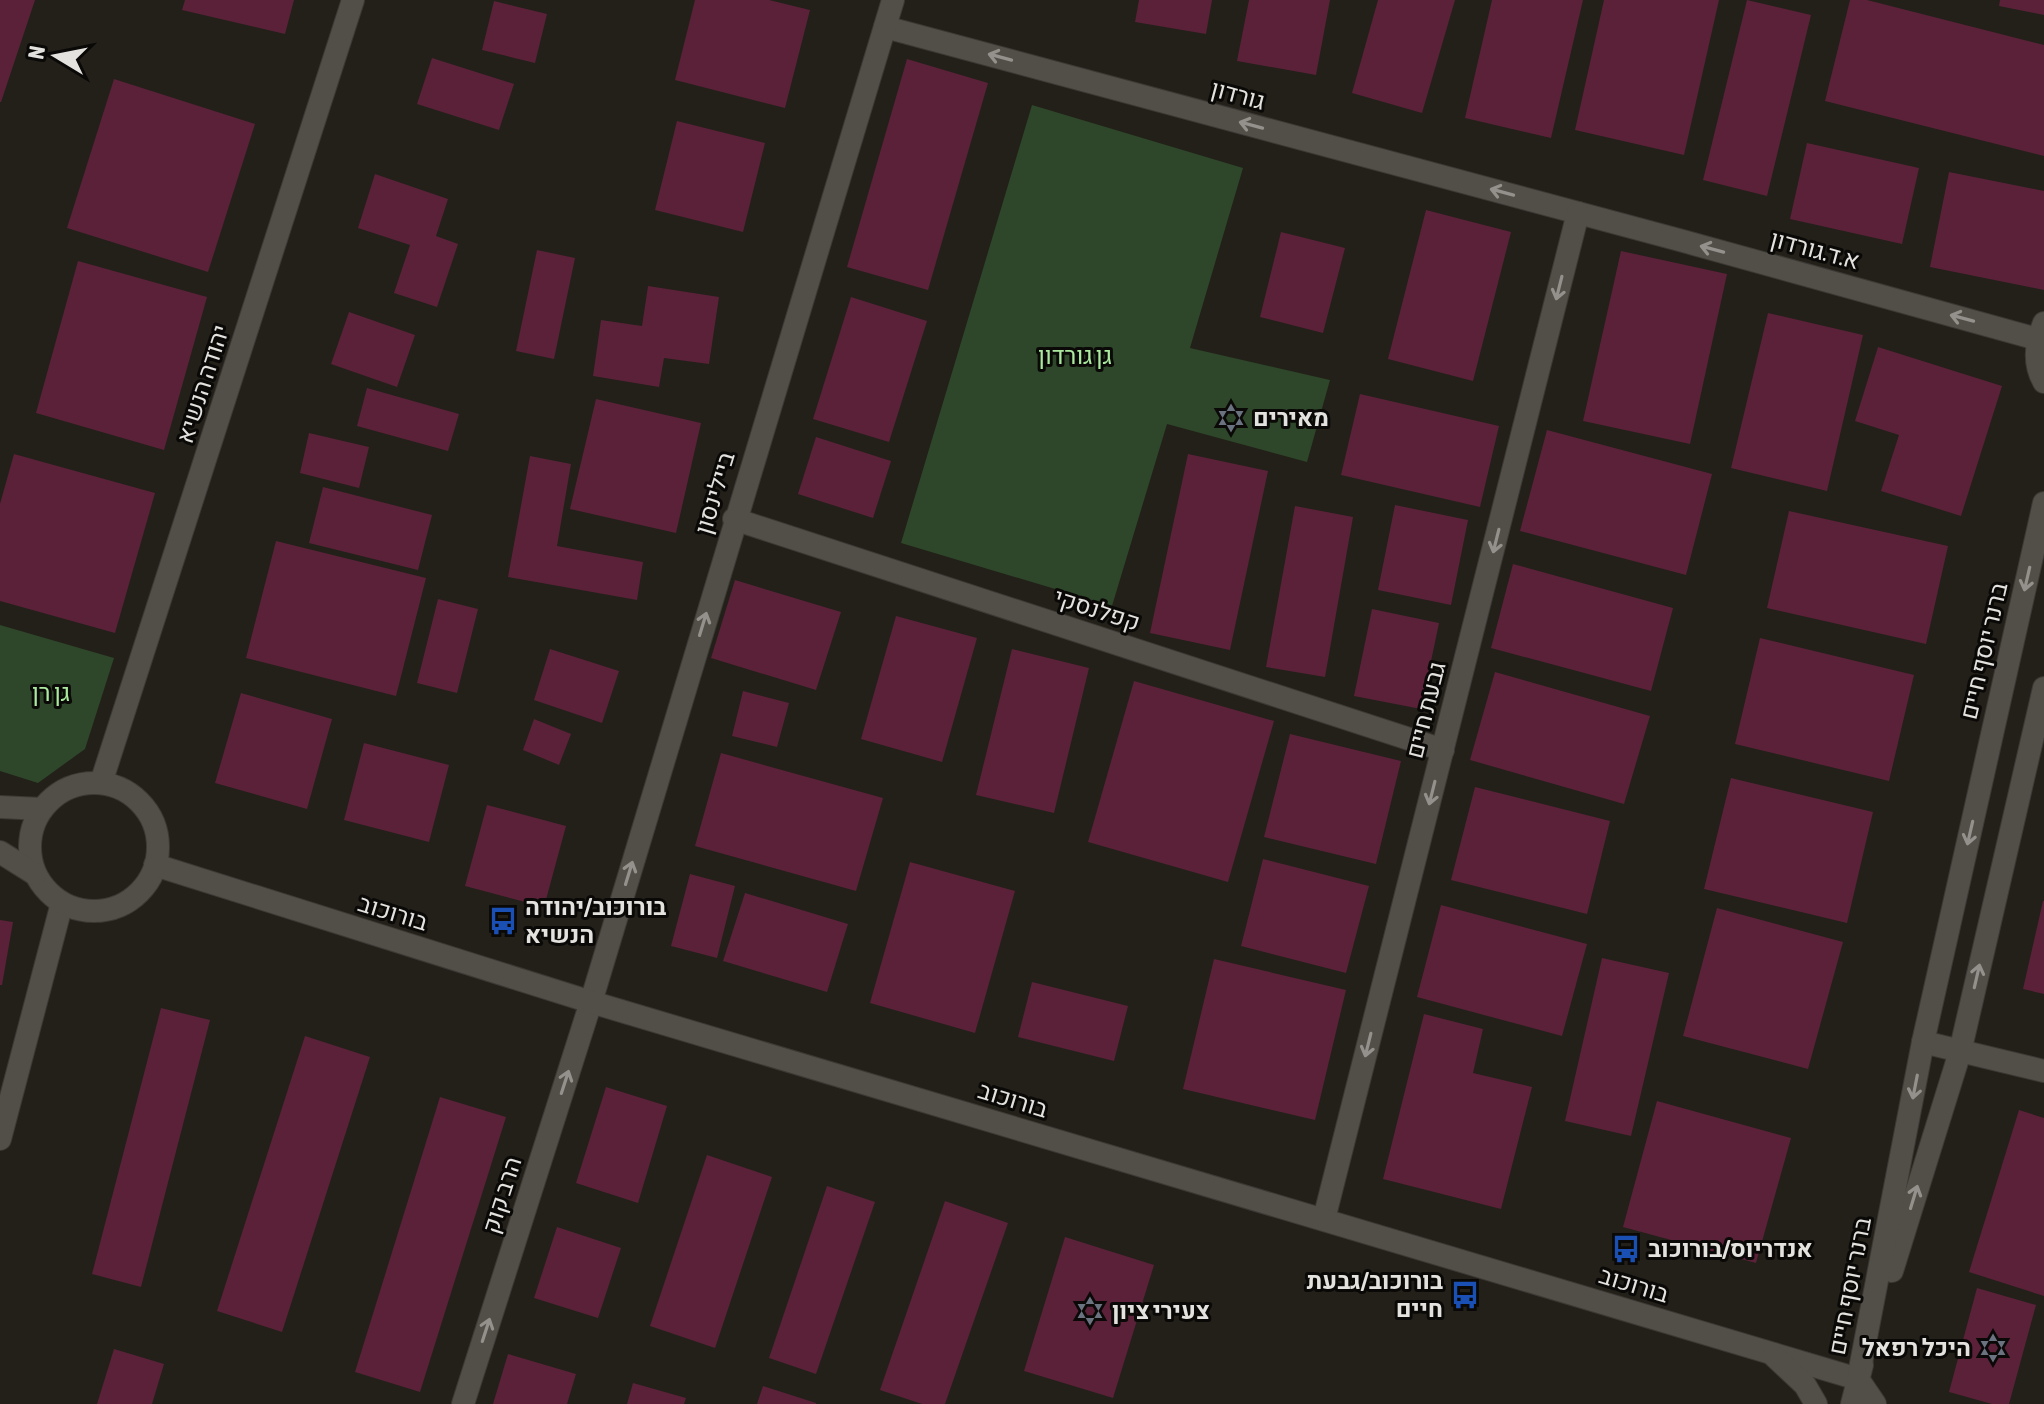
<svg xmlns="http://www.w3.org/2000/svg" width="2044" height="1404" viewBox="0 0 2044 1404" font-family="'Asap Condensed',Heebo,sans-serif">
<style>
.green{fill:#2e4629}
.building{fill:#5a2139}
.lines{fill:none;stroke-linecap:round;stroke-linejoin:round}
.pedestrian-casing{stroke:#3c3935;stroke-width:24}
.minor-casing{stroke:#3c3935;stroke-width:24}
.tertiary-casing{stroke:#3c3935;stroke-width:24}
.pedestrian{stroke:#524f48;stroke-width:22}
.minor{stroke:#524f48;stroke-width:22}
.tertiary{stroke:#524f48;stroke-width:22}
.oneway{stroke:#94918c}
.labels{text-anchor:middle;stroke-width:6;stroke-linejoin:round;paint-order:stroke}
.street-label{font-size:24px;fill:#e4e2de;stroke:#0a0907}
.park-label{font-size:24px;fill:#aae99e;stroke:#0a0907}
.poi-label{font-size:24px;font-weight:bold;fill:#e4e2de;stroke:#0a0907;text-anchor:start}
</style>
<rect width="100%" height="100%" fill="#222019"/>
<!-- green -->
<g class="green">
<polygon points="1032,105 1243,168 1190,348 1330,380 1307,462 1167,424 1112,606 901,543"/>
<polygon points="0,625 114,658 85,749 38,783 0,771"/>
</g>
<!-- building -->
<g class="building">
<polygon points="0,0 35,0 1,102 0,102"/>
<polygon points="185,0 294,0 285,34 182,10"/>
<polygon points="695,0 769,0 810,10 785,108 675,80"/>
<polygon points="1139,0 1212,0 1206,34 1135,22"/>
<polygon points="1249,0 1330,0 1316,75 1237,61"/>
<polygon points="1378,0 1455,0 1422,113 1352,93"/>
<polygon points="1492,0 1583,0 1551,138 1465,118"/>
<polygon points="1604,0 1719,0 1684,155 1575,130"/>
<polygon points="1747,0 1811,15 1767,196 1703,180"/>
<polygon points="1850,0 1867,0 2044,45 2044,156 1825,101"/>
<polygon points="2000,0 2044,0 2044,15 1999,6"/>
<polygon points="494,1 547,14 535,63 482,50"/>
<polygon points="432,58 514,84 499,130 417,104"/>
<polygon points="907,59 988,83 928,290 847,267"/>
<polygon points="114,79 255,124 208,272 67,228"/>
<polygon points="677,121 765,143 743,232 655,210"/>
<polygon points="1807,143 1919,168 1902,244 1790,219"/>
<polygon points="1949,172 2044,191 2044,290 1930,267"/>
<polygon points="375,174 448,199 436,236 458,244 437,307 394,293 410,245 358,228"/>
<polygon points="1426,210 1511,232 1473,381 1388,359"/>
<polygon points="1281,232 1345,248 1323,333 1260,317"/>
<polygon points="537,250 575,258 554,359 516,351"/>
<polygon points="1621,251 1727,274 1690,444 1583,421"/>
<polygon points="78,261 207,297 164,450 36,413"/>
<polygon points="648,286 719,297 709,364 664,358 659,387 593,376 601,320 642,326"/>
<polygon points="851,297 927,321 889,442 813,419"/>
<polygon points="349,312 415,335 397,387 331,364"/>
<polygon points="1768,313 1863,335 1827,491 1731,468"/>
<polygon points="1878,347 2002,386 1961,516 1881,491 1899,435 1855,421"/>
<polygon points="367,388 459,414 448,451 357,426"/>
<polygon points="1360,394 1499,426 1480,507 1341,475"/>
<polygon points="596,399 701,423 676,533 570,509"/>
<polygon points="1547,430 1712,474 1686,575 1520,531"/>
<polygon points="309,433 369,447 359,488 300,473"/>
<polygon points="816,437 891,461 873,518 798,494"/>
<polygon points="14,454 155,493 115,633 0,601 0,504"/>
<polygon points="1188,454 1268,471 1230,650 1150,633"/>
<polygon points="530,456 571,464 557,546 643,562 637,600 508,577"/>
<polygon points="323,487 432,515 418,570 309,543"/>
<polygon points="1395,505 1468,520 1451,605 1378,590"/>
<polygon points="1295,506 1353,517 1325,677 1266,667"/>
<polygon points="1789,511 1948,546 1926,644 1767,608"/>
<polygon points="276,541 426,578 396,696 246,658"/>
<polygon points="1513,564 1673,608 1651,691 1491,648"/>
<polygon points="735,580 841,612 816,690 711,658"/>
<polygon points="438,599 478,609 457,693 417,683"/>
<polygon points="1372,609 1439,623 1421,709 1354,696"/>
<polygon points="896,616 977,638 942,762 861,739"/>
<polygon points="1760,638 1914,675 1889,781 1735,744"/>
<polygon points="550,649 619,671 602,723 534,700"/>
<polygon points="1012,649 1089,668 1054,813 976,795"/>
<polygon points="1495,672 1650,716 1624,804 1470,760"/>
<polygon points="1134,681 1274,721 1228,882 1088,842"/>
<polygon points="743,691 789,703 777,747 732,736"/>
<polygon points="241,693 332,719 307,809 215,783"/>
<polygon points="534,719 571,734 559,765 523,750"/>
<polygon points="1290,734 1401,761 1376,864 1264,837"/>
<polygon points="364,743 449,765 429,842 344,820"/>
<polygon points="721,753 883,798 856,891 695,846"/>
<polygon points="1731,778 1873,812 1847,923 1704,889"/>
<polygon points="1475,787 1610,821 1587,914 1451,880"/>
<polygon points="487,805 566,826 544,907 465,886"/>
<polygon points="1263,859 1369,886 1346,973 1241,946"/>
<polygon points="910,862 1015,891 975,1033 870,1003"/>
<polygon points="690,874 735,886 717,958 671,946"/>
<polygon points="745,893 848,924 827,992 723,961"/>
<polygon points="2043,901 2044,901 2044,994 2023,989"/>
<polygon points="1441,905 1587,944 1562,1036 1417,997"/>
<polygon points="1717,908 1843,942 1808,1069 1683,1036"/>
<polygon points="0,920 13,922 2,985 0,985"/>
<polygon points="1602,958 1669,973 1631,1136 1565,1121"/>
<polygon points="1214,959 1346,990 1315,1120 1183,1089"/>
<polygon points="1032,982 1128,1006 1114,1061 1018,1037"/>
<polygon points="161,1008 210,1020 141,1287 92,1274"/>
<polygon points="1424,1014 1483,1029 1473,1073 1532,1087 1501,1209 1383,1179"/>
<polygon points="305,1036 370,1057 282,1332 217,1311"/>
<polygon points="606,1087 667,1106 638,1203 576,1183"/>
<polygon points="440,1097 506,1117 420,1392 355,1372"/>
<polygon points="1657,1101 1791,1138 1756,1263 1623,1227"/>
<polygon points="2019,1110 2044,1118 2044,1296 1969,1272"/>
<polygon points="707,1155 772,1177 715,1348 650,1326"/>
<polygon points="827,1186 875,1202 816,1374 769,1358"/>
<polygon points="945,1201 1008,1223 945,1404 922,1404 880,1390"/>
<polygon points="557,1227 621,1248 598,1318 534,1298"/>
<polygon points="1065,1237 1154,1265 1113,1398 1024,1371"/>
<polygon points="1977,1288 2036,1305 2009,1404 1992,1404 1949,1392"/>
<polygon points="114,1349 164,1364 152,1404 97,1404"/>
<polygon points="508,1354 576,1374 567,1404 493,1404"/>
<polygon points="633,1383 686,1398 684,1404 627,1404"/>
<polygon points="763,1386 816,1403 816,1404 757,1404"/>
</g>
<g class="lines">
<defs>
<polyline id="pedestrian" points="1858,1379 1875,1404"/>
<g id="minor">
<polyline points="885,27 1683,241 2037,339"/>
<polyline points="734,519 1443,750"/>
<polyline points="101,783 353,0"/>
<polyline points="0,1139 62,903"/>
<polyline points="1324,1219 1578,213"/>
<polyline points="463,1404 591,1002 893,0"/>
</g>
<g id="tertiary">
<path d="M2044 323C2036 342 2033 363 2044 382"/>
<circle cx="94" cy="847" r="64"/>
<polyline points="0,807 42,809"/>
<polyline points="0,852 35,874"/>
<polyline points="155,865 591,1002 1858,1379"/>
<polyline points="1923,1042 2044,1071"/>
<polyline points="1892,1271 1960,1052 2044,688"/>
<polyline points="1774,1356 1805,1385 1816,1404"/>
<polyline points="1858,1379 1923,1042 2044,503"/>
<polyline points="1852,1404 1862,1365"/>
</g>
</defs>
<!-- pedestrian casing -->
<use href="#pedestrian" class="pedestrian-casing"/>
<!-- minor casing -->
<use href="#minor" class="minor-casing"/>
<!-- tertiary casing -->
<use href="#tertiary" class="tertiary-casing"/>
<!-- pedestrian -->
<use href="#pedestrian" class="pedestrian"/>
<!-- minor -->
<use href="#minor" class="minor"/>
<!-- tertiary -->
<use href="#tertiary" class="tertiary"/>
</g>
<!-- one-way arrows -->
<defs><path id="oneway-shaft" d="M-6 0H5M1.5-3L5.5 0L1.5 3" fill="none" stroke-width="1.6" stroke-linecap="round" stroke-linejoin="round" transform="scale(2)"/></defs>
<g class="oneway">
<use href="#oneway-shaft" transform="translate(1000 57) rotate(-165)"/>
<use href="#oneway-shaft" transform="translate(1251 125) rotate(-165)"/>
<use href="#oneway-shaft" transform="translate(1502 192) rotate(-165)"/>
<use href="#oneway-shaft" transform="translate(1712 249) rotate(-165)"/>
<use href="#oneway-shaft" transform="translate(1559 288) rotate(104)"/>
<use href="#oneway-shaft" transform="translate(1962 318) rotate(-165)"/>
<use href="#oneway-shaft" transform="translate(1496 541) rotate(104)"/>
<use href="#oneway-shaft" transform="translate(2027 579) rotate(103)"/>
<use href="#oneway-shaft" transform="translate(703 624) rotate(-73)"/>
<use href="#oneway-shaft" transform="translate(1432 793) rotate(104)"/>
<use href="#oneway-shaft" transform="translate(1970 833) rotate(103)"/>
<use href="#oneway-shaft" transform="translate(629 873) rotate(-73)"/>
<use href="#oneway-shaft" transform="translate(1977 976) rotate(-77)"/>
<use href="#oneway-shaft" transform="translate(1368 1045) rotate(104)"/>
<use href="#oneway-shaft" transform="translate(565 1082) rotate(-72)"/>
<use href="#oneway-shaft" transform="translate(1915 1087) rotate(101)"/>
<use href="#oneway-shaft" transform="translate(1914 1197) rotate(-73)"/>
<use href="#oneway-shaft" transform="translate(486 1330) rotate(-72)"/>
</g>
<!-- icons -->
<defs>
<symbol id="synagogue-bare" viewBox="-9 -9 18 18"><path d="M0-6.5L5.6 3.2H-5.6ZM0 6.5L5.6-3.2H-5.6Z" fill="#6b7280" stroke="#0a0907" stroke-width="2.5" paint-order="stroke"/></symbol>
<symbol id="bus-bare" viewBox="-9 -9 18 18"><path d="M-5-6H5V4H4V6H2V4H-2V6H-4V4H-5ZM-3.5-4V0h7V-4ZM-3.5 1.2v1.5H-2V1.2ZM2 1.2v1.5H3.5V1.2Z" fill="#1a4fb4" stroke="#0a0907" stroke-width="2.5" paint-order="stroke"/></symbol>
</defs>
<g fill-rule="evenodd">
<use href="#synagogue-bare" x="1211" y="398" width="40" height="40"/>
<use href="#bus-bare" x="483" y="901" width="40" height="40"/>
<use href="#bus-bare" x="1606" y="1229" width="40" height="40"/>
<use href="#bus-bare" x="1445" y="1275" width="40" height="40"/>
<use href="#synagogue-bare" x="1070" y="1291" width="40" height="40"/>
<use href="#synagogue-bare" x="1973" y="1328" width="40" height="40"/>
</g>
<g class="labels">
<!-- street labels -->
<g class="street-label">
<text transform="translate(1238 95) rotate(15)" y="8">גורדון</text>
<text transform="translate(1815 250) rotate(15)" y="8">א.ד.גורדון</text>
<text transform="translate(203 384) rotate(-72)" y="8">יהודה הנשיא</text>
<text transform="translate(715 493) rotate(-73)" y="8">ביילינסון</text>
<text transform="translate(1097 610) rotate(18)" y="8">קפלנסקי</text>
<text transform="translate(1984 651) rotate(-77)" y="8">ברנר יוסף חיים</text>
<text transform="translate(1426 710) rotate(-76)" y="8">גבעת חיים</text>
<text transform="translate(393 913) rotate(17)" y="8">בורוכוב</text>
<text transform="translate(1013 1100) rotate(17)" y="8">בורוכוב</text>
<text transform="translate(502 1195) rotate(-72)" y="8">הרב קוק</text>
<text transform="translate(1634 1285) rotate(17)" y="8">בורוכוב</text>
<text transform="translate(1850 1286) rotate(-79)" y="8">ברנר יוסף חיים</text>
</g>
<!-- park labels -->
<g class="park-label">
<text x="1075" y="364">גן גורדון</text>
<text x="51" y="701">גן רן</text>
</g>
<!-- poi labels -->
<g class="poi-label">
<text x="1253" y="426">מאירים</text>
<text x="525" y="915">בורוכוב/יהודה<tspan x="525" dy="28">הנשיא</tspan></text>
<text x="1648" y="1257">אנדריוס/בורוכוב</text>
<text x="1443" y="1289" text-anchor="end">בורוכוב/גבעת<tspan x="1443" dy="28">חיים</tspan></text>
<text x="1112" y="1319">צעירי ציון</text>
<text x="1971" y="1356" text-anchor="end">היכל רפאל</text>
</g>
</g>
<!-- north arrow -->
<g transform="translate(56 56) rotate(280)" stroke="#0a0907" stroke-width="6" paint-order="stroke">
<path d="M0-6L14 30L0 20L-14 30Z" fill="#e4e2de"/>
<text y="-12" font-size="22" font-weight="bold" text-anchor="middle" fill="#e4e2de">N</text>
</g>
</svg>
